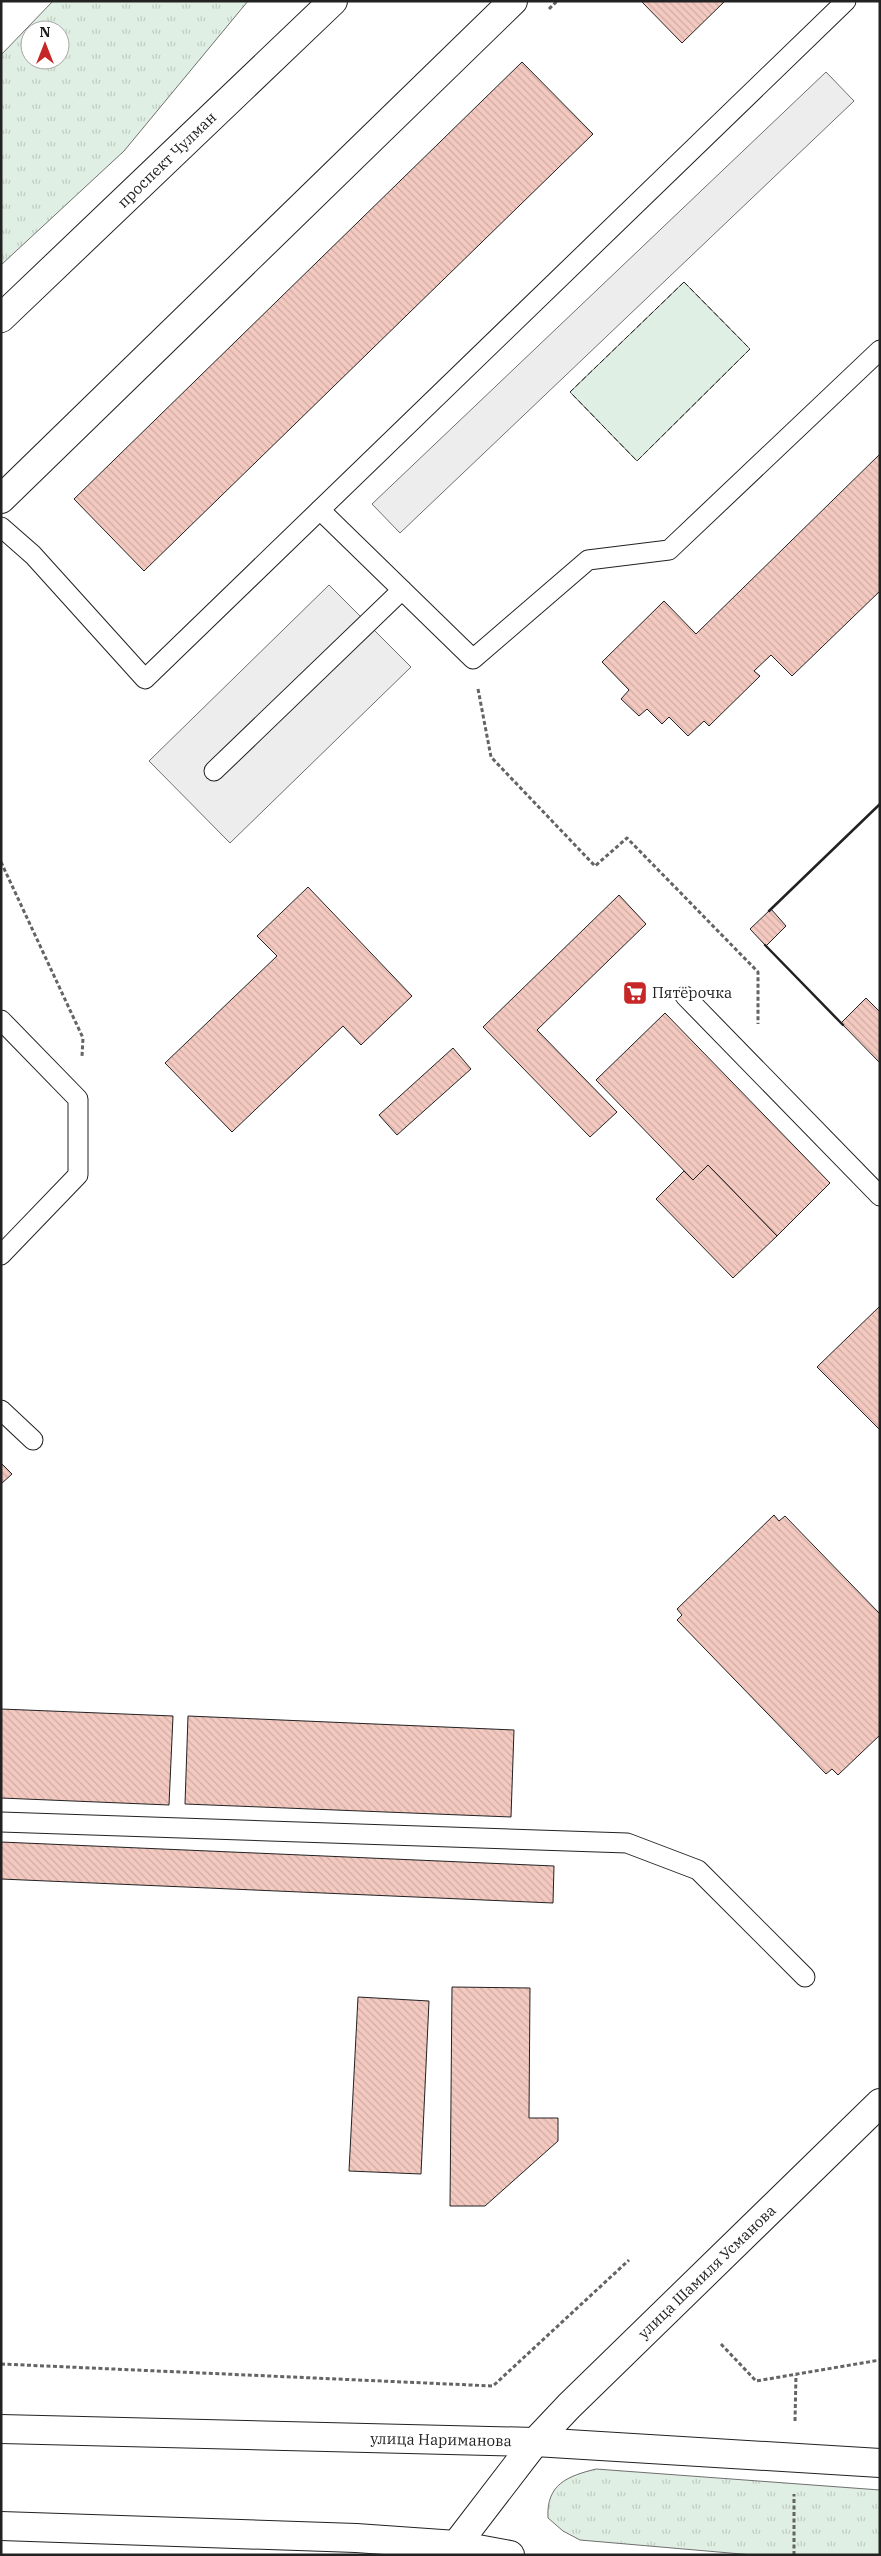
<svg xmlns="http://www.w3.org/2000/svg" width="881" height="2556" viewBox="0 0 881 2556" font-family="'IBM Plex Serif',serif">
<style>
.grass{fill:url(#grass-tufts);stroke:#6f6f6f;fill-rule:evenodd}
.pitch{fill:#e0efe3;stroke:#6f6f6f}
.parking{fill:#ededed;stroke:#6f6f6f}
.building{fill:url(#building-back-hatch);stroke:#222}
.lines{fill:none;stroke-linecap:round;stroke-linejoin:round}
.lane-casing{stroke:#222;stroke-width:21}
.street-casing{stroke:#222;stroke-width:30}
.secondary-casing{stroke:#222;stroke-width:30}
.path{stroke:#646464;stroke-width:3;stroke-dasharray:4 2.5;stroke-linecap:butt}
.lane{stroke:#fff;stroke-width:19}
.street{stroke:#fff;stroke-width:28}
.secondary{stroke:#fff;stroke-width:28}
.fence{stroke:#222;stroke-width:1;stroke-dasharray:6 2.5;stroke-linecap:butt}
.wall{stroke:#222;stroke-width:2.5}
.labels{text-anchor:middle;stroke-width:4;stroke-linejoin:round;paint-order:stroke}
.street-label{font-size:15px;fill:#222;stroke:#fff}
.poi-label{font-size:15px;fill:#222;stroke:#fff;text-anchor:start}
</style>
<defs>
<pattern id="grass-tufts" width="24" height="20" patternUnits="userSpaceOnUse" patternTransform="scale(1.25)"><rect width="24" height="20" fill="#e0efe3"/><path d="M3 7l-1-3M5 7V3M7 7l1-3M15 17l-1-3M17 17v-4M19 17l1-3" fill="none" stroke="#c0cdc2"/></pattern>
<pattern id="building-back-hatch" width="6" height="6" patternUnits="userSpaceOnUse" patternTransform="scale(1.25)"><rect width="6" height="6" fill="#f3c9c0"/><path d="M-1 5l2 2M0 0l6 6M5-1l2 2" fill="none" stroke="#d0aca5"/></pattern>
</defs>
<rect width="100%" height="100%" fill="#fff"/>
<!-- grass -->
<g class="grass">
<path d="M53 1H248L124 151 1 265V55ZM30 30H60V60H30Z"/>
<path d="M596 2469 880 2490V2555H753L580 2540 563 2531 548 2518C546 2484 568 2476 596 2469Z"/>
</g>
<!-- pitch -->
<polygon class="pitch" points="684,282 750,349 637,461 570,392"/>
<!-- parking -->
<g class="parking">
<polygon points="826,72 854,101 400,533 372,504"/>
<polygon points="329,585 411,667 230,843 149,761"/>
</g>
<!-- building -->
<g class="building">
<polygon points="641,1 725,1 682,43"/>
<polygon points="522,62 593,134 144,571 74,499"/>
<polygon points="880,454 880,591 792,676 771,655 754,671 760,676 709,726 704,721 688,736 669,717 662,724 647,709 639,716 621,699 629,690 602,662 664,601 696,634"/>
<polygon points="308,887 412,996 361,1045 343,1026 232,1132 165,1063 277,956 257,936"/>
<polygon points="619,895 646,924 537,1030 617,1112 590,1137 483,1027"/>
<polygon points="771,909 786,926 766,946 750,929"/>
<polygon points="866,998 880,1012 880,1063 841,1023"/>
<polygon points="665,1013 830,1183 777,1236 708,1165 693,1180 596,1080"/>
<polygon points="453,1048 471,1069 397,1135 379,1115"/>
<polygon points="708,1165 777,1236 733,1278 656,1199 684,1171 693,1180"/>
<polygon points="880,1306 880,1430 817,1367"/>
<polygon points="1,1463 12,1474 1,1484"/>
<polygon points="774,1515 779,1521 785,1516 880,1614 880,1735 838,1775 832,1769 826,1774 677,1620 682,1615 677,1609"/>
<polygon points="1,1709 173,1716 169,1805 1,1798"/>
<polygon points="188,1716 514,1730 511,1817 185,1804"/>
<polygon points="1,1842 554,1866 553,1903 1,1879"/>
<polygon points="452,1987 530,1988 529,2118 558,2118 558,2141 485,2206 450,2206"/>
<polygon points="358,1997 429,2001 421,2174 349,2171"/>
</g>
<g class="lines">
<defs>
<g id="lane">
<polyline points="320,510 473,659 588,560 669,550 880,350"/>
<polyline points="1,527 33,555 145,679 846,1"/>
<polyline points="214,771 402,590"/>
<polyline points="685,996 880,1196"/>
<polyline points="1,1020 78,1099 78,1175 1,1255"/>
<polyline points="1,1410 33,1440"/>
<polyline points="1,1822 627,1843 698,1870 805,1977"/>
</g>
<g id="street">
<polyline points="1,499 513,1"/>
<polyline points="535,2442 569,2406 880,2103"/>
</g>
<g id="secondary">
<polyline points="1,318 333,1"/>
<polyline points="1,2429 535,2442 880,2463"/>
<polyline points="1,2526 356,2538 456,2545 510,2555"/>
<polyline points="456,2545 535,2442"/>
</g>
</defs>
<!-- lane casing -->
<use href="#lane" class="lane-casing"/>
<!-- street casing -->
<use href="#street" class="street-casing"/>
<!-- secondary casing -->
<use href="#secondary" class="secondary-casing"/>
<!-- path -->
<g class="path">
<polyline points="549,9 557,1"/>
<polyline points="478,689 491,757 595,866 627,838 758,972 758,1024"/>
<polyline points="1,862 83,1038 82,1056"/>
<polyline points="721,2344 756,2381 880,2360"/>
<polyline points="1,2364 493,2386 629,2260"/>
<polyline points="795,2421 796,2375"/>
<polyline points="794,2555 794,2494"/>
</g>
<!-- lane -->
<use href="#lane" class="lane"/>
<!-- street -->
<use href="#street" class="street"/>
<!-- secondary -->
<use href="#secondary" class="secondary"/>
<!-- fence -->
<polygon class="fence" points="684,282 750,349 637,461 570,392"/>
<!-- wall -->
<g class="wall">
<polyline points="769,911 880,804"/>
<polyline points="765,945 843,1025"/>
</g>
</g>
<!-- icons -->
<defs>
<symbol id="supermarket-square" viewBox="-11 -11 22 22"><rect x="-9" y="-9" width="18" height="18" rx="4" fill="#c62828" stroke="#fff"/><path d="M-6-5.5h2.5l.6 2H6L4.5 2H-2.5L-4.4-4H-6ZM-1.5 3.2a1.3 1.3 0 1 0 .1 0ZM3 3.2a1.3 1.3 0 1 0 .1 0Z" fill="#fff"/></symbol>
</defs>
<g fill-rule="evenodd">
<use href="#supermarket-square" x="621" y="979" width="28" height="28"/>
</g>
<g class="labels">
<!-- street labels -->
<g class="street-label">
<text transform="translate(167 160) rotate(-44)" y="5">проспект Чулман</text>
<text transform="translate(707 2272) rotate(-44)" y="5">улица Шамиля Усманова</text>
<text transform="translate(441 2440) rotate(1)" y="5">улица Нариманова</text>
</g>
<!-- poi labels -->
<g class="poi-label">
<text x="652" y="998">Пятёрочка</text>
</g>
</g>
<!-- border -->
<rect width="881" height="2556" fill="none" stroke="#222222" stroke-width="5"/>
<!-- north arrow -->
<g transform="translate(45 45)"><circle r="24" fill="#ffffff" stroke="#a7a7a7"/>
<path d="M0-4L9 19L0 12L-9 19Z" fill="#c62828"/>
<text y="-8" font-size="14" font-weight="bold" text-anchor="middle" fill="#222222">N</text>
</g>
</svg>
